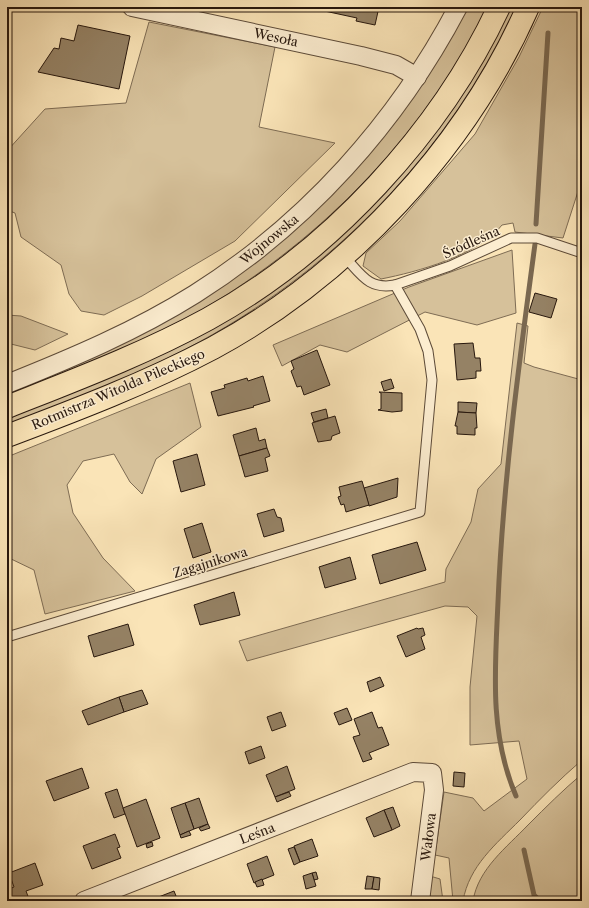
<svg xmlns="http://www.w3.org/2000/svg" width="589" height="908" viewBox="0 0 589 908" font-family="'Libre Caslon Text',serif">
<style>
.green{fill:#d6c19a;stroke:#7e6c54}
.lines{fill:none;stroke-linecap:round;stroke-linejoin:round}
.stream{stroke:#7a6850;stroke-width:5}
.building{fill:#958265;stroke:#27170d}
.service-casing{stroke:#5c4a38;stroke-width:11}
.minor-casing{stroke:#5c4a38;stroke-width:20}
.primary-casing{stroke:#27170d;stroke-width:24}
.service{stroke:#fcedd0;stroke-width:9}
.minor{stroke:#fcedd0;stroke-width:18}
.primary{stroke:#fae4b7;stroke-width:22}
.labels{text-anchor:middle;stroke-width:3;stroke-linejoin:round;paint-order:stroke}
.street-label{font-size:13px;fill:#27170d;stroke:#fcedd0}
</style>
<rect width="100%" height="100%" fill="#fae4b7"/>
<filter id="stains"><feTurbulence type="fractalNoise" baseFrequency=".005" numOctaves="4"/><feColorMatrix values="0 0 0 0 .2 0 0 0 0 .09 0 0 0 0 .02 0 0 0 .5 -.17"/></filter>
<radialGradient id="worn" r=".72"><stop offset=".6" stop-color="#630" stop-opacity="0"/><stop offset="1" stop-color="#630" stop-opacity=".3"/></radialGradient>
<!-- green -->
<g class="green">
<path d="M466 7H488C421 140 315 247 186 319 130 351 67 372 7 396V392L301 224Z"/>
<path d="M510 7H516C449 154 329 275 186 349 129 379 67 402 7 425V418L82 389 296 272 499 31Z"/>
<path d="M543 7H582V179L563 238 515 232 513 223 502 225C479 255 417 272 381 279L363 266 366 253 400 221 475 134 519 57Z"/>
<polygon points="149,22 275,47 259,127 335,143 235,241 142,296 104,315 81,311 69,294 61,265 21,237 15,213 7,210 7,151 45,109 126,103"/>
<polygon points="512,250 516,313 477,325 425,312 347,352 320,345 282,366 273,345 409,287"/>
<polygon points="7,315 21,316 68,334 35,350 7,343"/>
<path d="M517 323 528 326 524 363 534 367 582 380V760C560 779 540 799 520 820 496 844 469 866 463 901H453L449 858 435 855 444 792 473 798 484 811 527 779 519 741 470 745V687L477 616 468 607 445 606 247 661 239 641 445 582 446 569 471 522 478 489 501 464Z"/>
<polygon points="190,383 201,427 156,459 142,494 130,482 114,454 83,461 67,485 73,513 103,558 135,591 45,614 34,570 7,557 7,457"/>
<path d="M582 774V901H473C478 869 507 847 528 825 546 807 563 790 582 774Z"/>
<polygon points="430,876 440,879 443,901 427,901"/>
</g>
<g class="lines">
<!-- stream -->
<g class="stream">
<polyline points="536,224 548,33"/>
<path d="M516 796C489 733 495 669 498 602 503 482 519 363 535 244"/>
<polyline points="524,850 534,895 540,901"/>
</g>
</g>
<!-- building -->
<g class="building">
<polygon points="306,7 379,7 375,25 356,21 357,18"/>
<polygon points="78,25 130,36 119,89 38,72 54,48 59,49 61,38 74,41"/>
<polygon points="535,293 557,299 551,318 529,312"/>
<polygon points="473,343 475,358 480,358 481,371 476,371 476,378 457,380 454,344"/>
<polygon points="317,350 330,385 304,395 301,386 297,387 291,371 294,369 291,361"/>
<polygon points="263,376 270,401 253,406 254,407 218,416 211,392 225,388 224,385 247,378 248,381"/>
<polygon points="391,379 394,388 384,391 381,382"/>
<polygon points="379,392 402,393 402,411 392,412 378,410 381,409 381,393"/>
<polygon points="458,402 477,403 476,413 458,412"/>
<polygon points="326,409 328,418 314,422 311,413"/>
<polygon points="458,412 476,413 477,428 475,428 475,435 457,434 457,426 455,426"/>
<polygon points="335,416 340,433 332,436 331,440 318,442 312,423"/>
<polygon points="256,428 259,441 265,439 267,448 239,456 233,435"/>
<polygon points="267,448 270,456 265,458 268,471 245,477 239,456"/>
<polygon points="197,454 205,485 181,492 173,461"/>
<polygon points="398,478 397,497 369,506 364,488"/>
<polygon points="362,481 369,505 346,512 344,504 341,505 338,497 341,496 339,487"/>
<polygon points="274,509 277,517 281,518 284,531 264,537 257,514"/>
<polygon points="202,523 211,552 193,558 184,529"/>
<polygon points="417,542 426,570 380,584 372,555"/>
<polygon points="350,557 356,579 325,588 319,567"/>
<polygon points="234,592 240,615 200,625 194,605"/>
<polygon points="128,624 134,645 94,657 88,636"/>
<polygon points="417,628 418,629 423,628 425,635 421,637 425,649 406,657 397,636"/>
<polygon points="380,677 384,686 370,692 367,682"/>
<polygon points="142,690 148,704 124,712 119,697"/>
<polygon points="119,697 124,712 88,725 82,711"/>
<polygon points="347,708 352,720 339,725 334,713"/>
<polygon points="281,712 286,726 272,731 267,717"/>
<polygon points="372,712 378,728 382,727 389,745 369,753 372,759 363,762 353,737 360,735 354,719"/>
<polygon points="261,746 265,758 249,764 245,752"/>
<polygon points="287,766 295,789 275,797 266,775"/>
<polygon points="82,768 89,788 54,801 46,781"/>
<polygon points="454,772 465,773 464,787 453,786"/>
<polygon points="117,789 125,814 114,818 105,793"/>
<polygon points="289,792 291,796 277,802 275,797"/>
<polygon points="199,798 208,824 194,829 185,803"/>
<polygon points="146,799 160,838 137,847 123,808"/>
<polygon points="185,803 194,829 180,835 171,808"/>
<polygon points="393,807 400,826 392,830 384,810"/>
<polygon points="384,810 392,830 374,837 366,818"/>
<polygon points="208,824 210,828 201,831 199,828"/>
<polygon points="189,831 191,835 181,838 180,835"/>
<polygon points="115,834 120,847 117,848 121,858 92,869 83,846"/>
<polygon points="312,839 318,856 300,862 294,846"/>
<polygon points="152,842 153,846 147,848 146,844"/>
<polygon points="294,847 300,862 294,865 288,849"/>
<polygon points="267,856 274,875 254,883 247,864"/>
<polygon points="35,863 43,885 26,891 29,899 13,901 9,889 14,887 9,873"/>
<polygon points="316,872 318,879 314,880 312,873"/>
<polygon points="312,873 316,886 306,889 303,876"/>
<polygon points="367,876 374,877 372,889 365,889"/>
<polygon points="374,877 380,878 379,890 372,889"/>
<polygon points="262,879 264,885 257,887 255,882"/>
<polygon points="174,891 178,901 157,901 156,898"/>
</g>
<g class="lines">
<defs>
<g id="service">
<polyline points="395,285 450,266 511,238 537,238 582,253"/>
<path d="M7 637 420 512 432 380 428 351 420 329 395 285C368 290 361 274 343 255"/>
</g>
<g id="minor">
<polyline points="132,7 361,56 396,65 417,77"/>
<path d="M7 384C72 358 136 331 195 294 306 224 397 123 458 7"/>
<polyline points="84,901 413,772 432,773 434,790 420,901"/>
</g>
<g id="primary">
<path d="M7 407C75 380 144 354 208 319 330 252 440 133 499 7"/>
<path d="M7 436C76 410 147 383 213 348 348 275 466 148 528 7"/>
</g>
</defs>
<!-- service casing -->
<use href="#service" class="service-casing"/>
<!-- minor casing -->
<use href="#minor" class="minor-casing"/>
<!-- primary casing -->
<use href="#primary" class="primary-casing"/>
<!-- service -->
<use href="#service" class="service"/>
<!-- minor -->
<use href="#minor" class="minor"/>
<!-- primary -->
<use href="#primary" class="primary"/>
</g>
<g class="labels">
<!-- street labels -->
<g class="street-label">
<text transform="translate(276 37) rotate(12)" y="5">Wesoła</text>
<text transform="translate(269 239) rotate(-39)" y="5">Wojnowska</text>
<text transform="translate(471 242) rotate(-24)" y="5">Śródleśna</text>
<text transform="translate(118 389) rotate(-23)" y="5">Rotmistrza Witolda Pileckiego</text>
<text transform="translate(210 562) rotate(-17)" y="5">Zagajnikowa</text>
<text transform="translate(257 833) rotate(-21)" y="5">Leśna</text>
<text transform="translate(428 837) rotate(-83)" y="5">Wałowa</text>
</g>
</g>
<!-- margin -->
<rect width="589" height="908" fill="none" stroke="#fae4b7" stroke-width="24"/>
<rect x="8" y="8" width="573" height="892" fill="none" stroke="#27170d" stroke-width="2"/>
<rect x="12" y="12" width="565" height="884" fill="none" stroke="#27170d"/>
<rect width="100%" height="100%" filter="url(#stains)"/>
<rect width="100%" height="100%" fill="url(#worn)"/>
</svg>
